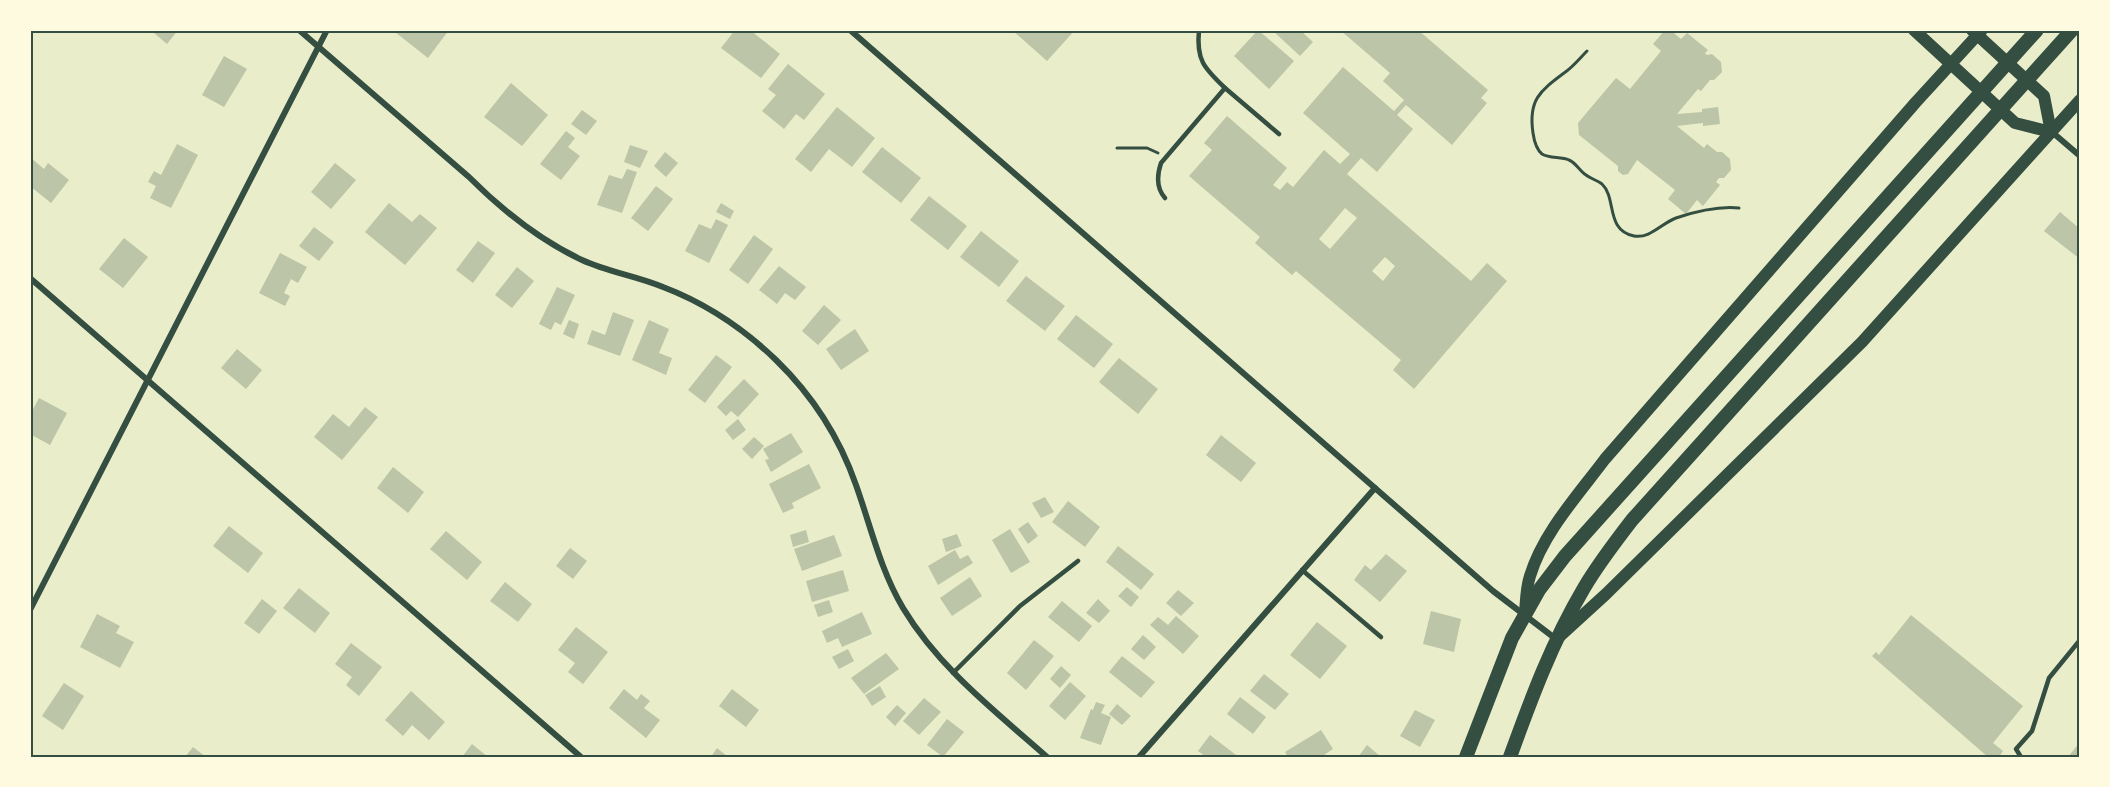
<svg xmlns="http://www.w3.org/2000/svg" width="2110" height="787" viewBox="0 0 2110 787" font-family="'Varela Round',sans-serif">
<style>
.building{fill:#bcc5a7;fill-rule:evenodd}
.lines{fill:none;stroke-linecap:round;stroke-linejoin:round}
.path{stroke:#344e41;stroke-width:3}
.service{stroke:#344e41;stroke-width:4.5}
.minor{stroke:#344e41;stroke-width:6}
.secondary{stroke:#344e41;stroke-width:12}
.primary{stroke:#344e41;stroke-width:14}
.neatline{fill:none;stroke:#344e41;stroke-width:2}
</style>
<rect width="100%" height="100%" fill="#e9edc9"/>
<!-- building -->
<g class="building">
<polygon points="156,30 178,30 167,44 154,33"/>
<polygon points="396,30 449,30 428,58 395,32"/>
<polygon points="735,30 750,30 780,54 761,78 721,48"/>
<polygon points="1012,30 1075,30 1047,61"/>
<polygon points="1258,30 1294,61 1269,89 1234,56"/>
<polygon points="1272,30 1300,30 1313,42 1300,56"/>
<path d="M1340 30H1418L1488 90 1481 98 1487 103 1452 145 1406 105 1397 115 1413 129 1377 172 1361 158 1347 174 1471 281 1487 263 1507 281 1414 389 1393 370 1401 360 1296 271 1292 275 1255 243 1260 237 1189 176 1212 150 1204 143 1227 116 1287 168 1273 185 1280 190 1287 182 1293 187 1324 150 1340 164 1350 154 1303 113 1343 67 1394 111 1404 100 1383 81 1390 73ZM1345 208 1357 218 1330 249 1319 239ZM1385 257 1395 266 1383 281 1372 271Z"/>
<polygon points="1665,30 1670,30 1681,39 1687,33 1708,50 1705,53 1707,55 1712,54 1721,62 1722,72 1714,80 1710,80 1701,91 1698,89 1677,114 1702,112 1702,109 1718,107 1720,124 1703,126 1703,123 1677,126 1704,148 1707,144 1717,152 1722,152 1730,159 1731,170 1724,178 1719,178 1716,182 1720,185 1703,206 1697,200 1686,214 1668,199 1675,190 1637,160 1628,174 1623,175 1618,171 1618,166 1579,135 1578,123 1616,78 1630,89 1661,51 1653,44"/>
<polygon points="224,56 247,69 224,107 202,95"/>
<polygon points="788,64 825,94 804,120 796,114 784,129 762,111 776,95 768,89"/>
<polygon points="511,83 548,115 522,146 484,117"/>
<polygon points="837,107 875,138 852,167 829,149 811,172 795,159"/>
<polygon points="582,110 597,121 586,135 571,124"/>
<polygon points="566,131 575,138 568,147 580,156 561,180 540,164"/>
<polygon points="177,144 198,155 171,208 150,198 156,186 148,182 154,171 161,175"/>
<polygon points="630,145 648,151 640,168 624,162"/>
<polygon points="882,147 921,178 901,203 862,172"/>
<polygon points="665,152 678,163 666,177 654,166"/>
<polygon points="30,157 44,169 48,163 69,180 51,203 30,186"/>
<polygon points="335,163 356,180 331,209 311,192"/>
<polygon points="627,169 637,172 622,213 597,205 609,175 622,179"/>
<polygon points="656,186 673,199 648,231 631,218"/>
<polygon points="929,196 967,226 948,250 910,220"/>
<polygon points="389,203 412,222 420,214 437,228 405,265 365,232"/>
<polygon points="721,203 734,211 730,219 716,212"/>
<polygon points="2060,212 2080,229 2080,259 2044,231"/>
<polygon points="716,219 728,225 709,263 685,251 699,224 711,229"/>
<polygon points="314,227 334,242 319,261 299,246"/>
<polygon points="981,231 1019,261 999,287 960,257"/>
<polygon points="754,235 773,249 748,284 729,270"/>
<polygon points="124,238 148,257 123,288 99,269"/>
<polygon points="478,241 495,253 473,283 456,270"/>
<polygon points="280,253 307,267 298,283 291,279 284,293 290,296 285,306 259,293"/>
<polygon points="779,266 806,287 795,300 785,293 777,304 759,290"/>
<polygon points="517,267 534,281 512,308 495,295"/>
<polygon points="1026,276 1065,306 1045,331 1006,301"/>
<polygon points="557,287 575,295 561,325 555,322 551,330 539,324"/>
<polygon points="824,305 841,320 818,345 802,331"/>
<polygon points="613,312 634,320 620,356 587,344 592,330 605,335"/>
<polygon points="1076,315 1113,344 1094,368 1057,339"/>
<polygon points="569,320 579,324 574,339 563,334"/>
<polygon points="649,320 669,329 659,353 672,358 666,375 632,360"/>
<polygon points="855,329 869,351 841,370 826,349"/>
<polygon points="237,349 262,370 246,389 221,368"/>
<polygon points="716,355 732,367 705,403 688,390"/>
<polygon points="1119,358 1158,389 1138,414 1099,382"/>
<polygon points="744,379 759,394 738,417 731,411 726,416 717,407"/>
<polygon points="39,398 67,413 50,445 30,434 30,415"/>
<polygon points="365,407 378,417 342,460 314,437 333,414 349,427"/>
<polygon points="738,419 746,430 733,440 725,430"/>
<polygon points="791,433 803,452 771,472 765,460 769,459 763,449"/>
<polygon points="1221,435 1256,463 1241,482 1206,455"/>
<polygon points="754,437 764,446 752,459 742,449"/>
<polygon points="809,464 821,488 792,503 794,508 783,513 769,484"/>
<polygon points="393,467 424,492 408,513 377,488"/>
<polygon points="1045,497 1054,512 1041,518 1032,503"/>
<polygon points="1068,501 1100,527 1085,547 1052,522"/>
<polygon points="1028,522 1038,536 1028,544 1018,529"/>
<polygon points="229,526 263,553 248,573 213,546"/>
<polygon points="1010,529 1030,562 1011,573 992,540"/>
<polygon points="806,530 809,542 793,547 790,535"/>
<polygon points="446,531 482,562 467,580 430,549"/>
<polygon points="957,534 962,546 946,552 942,539"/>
<polygon points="834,535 842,556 802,571 794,549"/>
<polygon points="1118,546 1154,574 1141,590 1106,562"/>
<polygon points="570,548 587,561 573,579 556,566"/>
<polygon points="955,550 960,559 968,555 973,563 938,585 928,566"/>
<polygon points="1386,554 1407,571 1380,602 1354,580 1365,565 1371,570"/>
<polygon points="843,570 849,591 812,602 806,581"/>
<polygon points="970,577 982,596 952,616 940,598"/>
<polygon points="505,582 532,604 518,622 490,601"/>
<polygon points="1127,587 1139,597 1131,607 1118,596"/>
<polygon points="299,588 330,613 315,633 283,608"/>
<polygon points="1178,590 1194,603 1181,616 1166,603"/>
<polygon points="262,599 277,611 259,634 244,623"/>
<polygon points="1098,599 1110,611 1099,623 1086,613"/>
<polygon points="829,600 833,612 818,617 814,605"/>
<polygon points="1062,601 1092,626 1079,642 1048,617"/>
<polygon points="1431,611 1461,619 1454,652 1423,644"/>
<polygon points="862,612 872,634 842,647 838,638 827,643 822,631"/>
<polygon points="97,614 120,626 116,633 134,642 120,668 80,647"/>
<polygon points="1911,615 2023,706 1993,743 2003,751 1999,757 1988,757 1872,656 1876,652 1879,655"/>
<polygon points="1176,616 1199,636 1183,654 1150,625 1158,617 1168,625"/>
<polygon points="1317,622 1347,646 1320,679 1290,655"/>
<polygon points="576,627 608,652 583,684 568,672 575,663 558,650"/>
<polygon points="1143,635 1156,647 1144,660 1131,649"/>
<polygon points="1034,640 1054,656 1026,690 1007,673"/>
<polygon points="351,643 382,667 359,696 346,685 352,677 335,664"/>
<polygon points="848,649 854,661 839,669 832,657"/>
<polygon points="886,653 899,669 864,694 851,678"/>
<polygon points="1122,656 1155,682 1141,698 1109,672"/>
<polygon points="1061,666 1071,675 1060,688 1050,679"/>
<polygon points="1264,674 1289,694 1275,710 1250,691"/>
<polygon points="1070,682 1086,696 1065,720 1049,706"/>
<polygon points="64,683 84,696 63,730 42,716"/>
<polygon points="880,686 886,697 872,706 865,695"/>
<polygon points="624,689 637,700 641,694 650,701 644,708 660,720 646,738 609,708"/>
<polygon points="732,689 759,710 746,727 719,706"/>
<polygon points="411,691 445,722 429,740 412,725 403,736 385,720"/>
<polygon points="1240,697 1266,717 1253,734 1227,714"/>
<polygon points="924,698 941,712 919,735 903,721"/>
<polygon points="1096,702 1105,705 1101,713 1111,717 1101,745 1080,738 1091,709 1093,710"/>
<polygon points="1117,704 1131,716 1122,725 1109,714"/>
<polygon points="897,705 906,713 895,726 886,717"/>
<polygon points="1415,710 1435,720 1420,747 1400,736"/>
<polygon points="947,719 964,732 943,757 927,745"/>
<polygon points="1321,730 1333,749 1321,757 1288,757 1285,752"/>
<polygon points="1210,735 1236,755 1235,757 1206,757 1198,751"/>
<polygon points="2080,742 2080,757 2068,757"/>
<polygon points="472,744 488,757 462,757"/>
<polygon points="1367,745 1381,757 1358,757"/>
<polygon points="193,747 206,757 185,757"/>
<polygon points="717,748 728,757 711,757"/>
</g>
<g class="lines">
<!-- path -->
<g class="path">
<path d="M1587 51C1580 58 1573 67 1564 73 1540 91 1528 100 1533 133 1534 140 1536 149 1542 154 1550 159 1561 156 1569 160 1576 163 1580 171 1586 175 1591 179 1597 180 1602 184 1617 198 1605 230 1634 236 1650 239 1662 223 1676 218 1694 212 1719 206 1739 208"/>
<polyline points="1117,148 1147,148 1158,153"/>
</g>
<!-- service -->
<g class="service">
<path d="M1199 30C1196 60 1204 68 1225 88"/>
<path d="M1165 198C1156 188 1157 175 1161 163L1225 88 1279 134"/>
<polyline points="1302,570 1381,637"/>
<polyline points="953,673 1020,606 1078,561"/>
<polyline points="2021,757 2016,749 2032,731 2049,678 2080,640"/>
</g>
<!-- minor -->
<g class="minor">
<path d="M299 30 469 177C502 210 539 240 582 260 608 272 637 276 663 287 705 303 744 329 776 360 812 395 840 439 856 485 871 527 880 569 903 608 939 668 995 711 1047 757"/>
<polyline points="850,30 1493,591 1556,639"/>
<polyline points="2052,132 2080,156"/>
<polyline points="30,278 581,757"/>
<polyline points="30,610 327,30"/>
<polyline points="1139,757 1375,488"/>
</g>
<!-- secondary -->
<g class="secondary">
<polyline points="1914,30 2015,123 2051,132"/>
<polyline points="1972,30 2044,96 2051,132"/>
<path d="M1525 613C1526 601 1526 588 1530 576 1543 533 1578 495 1605 459L1916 102 1982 30"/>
<polyline points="1560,636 1606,594 1862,342 2080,100"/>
</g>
<!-- primary -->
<g class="primary">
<polyline points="1466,757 1512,638 1539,590 1565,556 2037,30"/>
<path d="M1510 757C1531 699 1552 642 1584 588 1598 564 1615 542 1632 520L2072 30"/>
</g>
</g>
<!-- border -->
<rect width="2110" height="787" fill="none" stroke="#fefae0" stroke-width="63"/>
<rect x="32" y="32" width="2046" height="724" class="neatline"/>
</svg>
